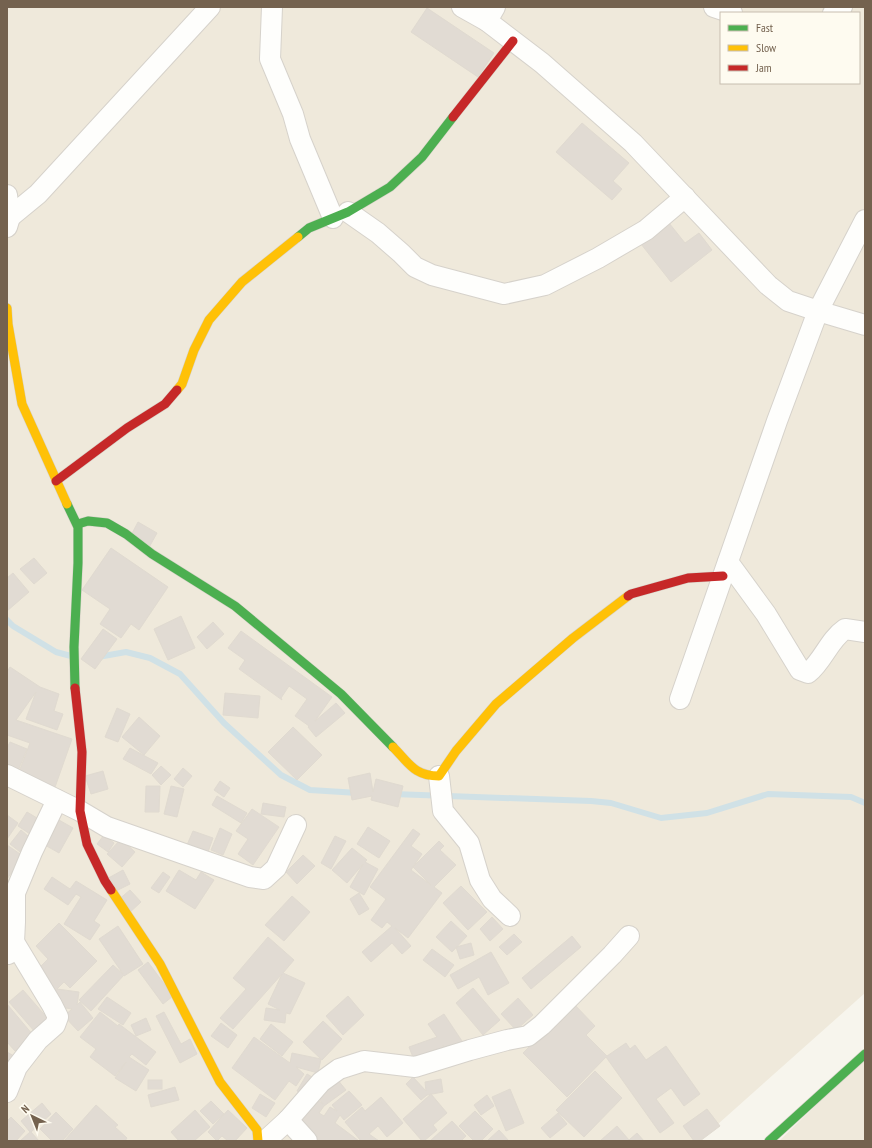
<svg xmlns="http://www.w3.org/2000/svg" width="872" height="1148" viewBox="0 0 872 1148" font-family="'PT Sans Narrow',sans-serif">
<style>
.residential{fill:#efe9db;fill-rule:evenodd}
.lines{fill:none;stroke-linecap:round;stroke-linejoin:round}
.stream{stroke:#d0e1e6;stroke-width:6}
.building{fill:#e1dbd3;stroke:#e0dad0}
.street-casing{stroke:#d6d2cb;stroke-width:22}
.fast-casing{stroke:#d5d1c8;stroke-width:10}
.slow-casing{stroke:#d5d1c8;stroke-width:10}
.jam-casing{stroke:#d5d1c8;stroke-width:10}
.street{stroke:#fefefc;stroke-width:20}
.fast{stroke:#4caf50;stroke-width:9}
.slow{stroke:#ffc107;stroke-width:9}
.jam{stroke:#c62828;stroke-width:9}
</style>
<rect width="100%" height="100%" fill="#f7f5ed"/>
<!-- residential -->
<g class="residential">
<path d="M7 7H865V993L699 1141H7ZM721 13H859V83H721Z"/>
<polygon points="865,1058 865,1141 779,1141"/>
</g>
<g class="lines">
<!-- stream -->
<g class="stream">
<polyline points="7,620 13,626 56,652 71,656"/>
<polyline points="98,657 126,652 150,658 180,674 224,723 281,775 310,790 358,793"/>
<polyline points="393,794 591,801 611,803 661,818 707,813 768,794 851,797 865,803"/>
</g>
</g>
<!-- building -->
<g class="building">
<polygon points="427,8 494,53 478,77 411,32"/>
<polygon points="582,123 629,163 613,181 622,189 612,200 556,152"/>
<polygon points="669,223 685,243 699,233 712,250 671,282 641,244"/>
<polygon points="138,522 157,533 147,551 128,541"/>
<polygon points="111,548 168,587 139,630 131,624 121,638 100,624 110,609 82,590"/>
<polygon points="34,558 47,573 34,584 20,569"/>
<polygon points="13,573 29,592 7,611 7,578"/>
<polygon points="181,616 195,648 168,660 154,629"/>
<polygon points="213,622 224,634 207,649 197,637"/>
<polygon points="103,629 117,639 95,669 81,659"/>
<polygon points="241,631 332,697 315,721 336,703 345,713 316,737 308,727 309,726 295,716 307,699 289,686 281,698 282,700 239,669 245,660 228,648"/>
<polygon points="10,667 40,687 59,694 54,711 63,714 57,730 26,719 36,692 16,720 72,739 54,790 17,777 30,743 7,735 7,672"/>
<polygon points="225,693 260,696 258,718 223,715"/>
<polygon points="117,708 130,714 118,742 105,737"/>
<polygon points="139,717 160,736 144,755 122,737"/>
<polygon points="293,727 322,755 297,780 268,752"/>
<polygon points="10,742 27,749 18,771 7,767 7,748"/>
<polygon points="130,748 158,763 151,774 123,759"/>
<polygon points="161,766 171,775 161,785 152,775"/>
<polygon points="183,768 192,776 183,787 174,779"/>
<polygon points="103,771 108,789 91,794 85,776"/>
<polygon points="370,773 373,792 376,779 403,786 398,807 371,800 372,796 352,800 348,778"/>
<polygon points="220,781 230,788 224,797 214,790"/>
<polygon points="146,786 160,786 159,812 145,812"/>
<polygon points="171,786 184,789 177,817 164,814"/>
<polygon points="217,796 247,813 241,823 212,805"/>
<polygon points="263,803 286,807 284,817 261,814"/>
<polygon points="252,809 279,827 253,865 238,854 248,839 236,831"/>
<polygon points="27,812 42,821 33,836 18,826"/>
<polygon points="7,815 18,823 7,839"/>
<polygon points="59,820 73,828 59,853 45,845"/>
<polygon points="368,827 390,841 379,858 357,844"/>
<polygon points="220,828 232,834 223,855 211,850"/>
<polygon points="413,829 420,834 411,846 422,854 411,870 431,885 413,867 439,841 444,846 440,850 456,865 434,887 442,893 408,938 395,928 411,946 402,954 392,943 371,962 362,952 392,926 387,922 382,928 371,920 386,899 370,887"/>
<polygon points="21,830 35,842 24,855 10,844"/>
<polygon points="193,831 213,838 208,852 187,845"/>
<polygon points="104,835 114,843 108,852 97,844"/>
<polygon points="335,836 346,841 331,869 321,863"/>
<polygon points="121,839 135,852 122,867 107,854"/>
<polygon points="7,845 23,856 7,879"/>
<polygon points="352,848 367,860 365,862 378,869 364,895 350,887 363,864 347,883 332,870"/>
<polygon points="303,855 315,866 297,884 286,872"/>
<polygon points="123,870 130,884 110,894 103,881"/>
<polygon points="179,870 196,880 201,872 214,880 195,909 166,891"/>
<polygon points="163,872 170,877 159,893 151,888"/>
<polygon points="52,877 70,889 76,881 107,900 94,921 100,925 90,940 64,924 81,897 76,894 68,905 44,889"/>
<polygon points="461,886 487,912 468,930 443,903"/>
<polygon points="130,890 141,902 128,914 117,901"/>
<polygon points="359,893 369,909 359,915 350,899"/>
<polygon points="292,896 310,912 284,941 265,925"/>
<polygon points="492,917 503,929 490,941 480,929"/>
<polygon points="451,921 467,936 452,952 436,937"/>
<polygon points="59,923 97,961 70,988 64,982 57,989 79,992 77,1005 80,1002 93,1018 78,1031 64,1016 72,1009 53,1006 56,990 55,990 36,971 48,959 36,946"/>
<polygon points="118,926 143,964 124,976 124,975 91,1011 79,1000 113,965 123,974 99,939"/>
<polygon points="514,934 522,942 507,955 499,947"/>
<polygon points="572,936 581,947 531,989 522,978"/>
<polygon points="268,937 294,960 283,973 305,983 290,1014 286,1013 285,1023 264,1020 266,1008 280,1010 268,1004 282,974 233,1029 220,1018 246,989 233,978"/>
<polygon points="471,943 474,955 460,959 456,947"/>
<polygon points="432,949 454,965 445,977 423,960"/>
<polygon points="491,952 509,983 488,995 479,977 458,989 450,975"/>
<polygon points="148,962 173,996 163,1004 138,970"/>
<polygon points="473,988 500,1020 483,1035 456,1003"/>
<polygon points="23,990 49,1020 35,1032 9,1002"/>
<polygon points="348,996 364,1015 343,1035 326,1016"/>
<polygon points="107,997 131,1013 123,1025 98,1009"/>
<polygon points="518,998 533,1015 516,1030 501,1014"/>
<polygon points="573,1003 595,1026 586,1035 607,1056 626,1043 630,1049 635,1045 646,1060 666,1046 700,1094 684,1106 671,1088 656,1099 674,1123 660,1133 606,1057 567,1097 523,1053"/>
<polygon points="7,1004 33,1035 15,1051 7,1042"/>
<polygon points="100,1012 118,1026 119,1024 156,1052 146,1065 132,1054 129,1057 149,1070 136,1091 115,1078 126,1062 115,1076 90,1057 96,1049 80,1037"/>
<polygon points="164,1012 181,1044 190,1039 197,1054 180,1063 156,1016"/>
<polygon points="444,1014 464,1044 449,1054 443,1045 446,1054 416,1065 409,1047 437,1037 428,1024"/>
<polygon points="146,1018 151,1030 136,1036 131,1025"/>
<polygon points="323,1021 342,1039 322,1060 303,1042"/>
<polygon points="221,1023 237,1035 228,1048 211,1036"/>
<polygon points="271,1024 293,1042 282,1056 260,1039"/>
<polygon points="254,1037 290,1063 292,1053 321,1059 318,1073 296,1067 304,1074 296,1086 289,1081 275,1100 232,1068"/>
<polygon points="7,1052 14,1056 7,1067"/>
<polygon points="595,1071 622,1098 584,1137 556,1110"/>
<polygon points="307,1074 314,1078 304,1095 297,1091"/>
<polygon points="413,1077 426,1091 425,1082 441,1079 443,1092 427,1095 421,1100 406,1084"/>
<polygon points="337,1079 346,1090 324,1106 319,1113 324,1116 330,1107 337,1111 332,1105 349,1091 362,1105 344,1120 340,1115 335,1123 359,1141 304,1141 290,1131 314,1097 323,1104 316,1095"/>
<rect x="148" y="1080" width="14" height="9"/>
<polygon points="175,1087 179,1100 151,1107 148,1095"/>
<polygon points="510,1089 524,1123 506,1131 492,1097"/>
<polygon points="260,1094 275,1103 266,1117 252,1108"/>
<polygon points="431,1094 447,1113 433,1125 437,1130 424,1141 422,1141 403,1119"/>
<polygon points="487,1095 494,1106 481,1115 474,1105"/>
<polygon points="381,1097 403,1123 387,1137 378,1126 369,1134 379,1141 361,1141 345,1122 362,1107 365,1111"/>
<polygon points="211,1101 224,1114 213,1124 200,1111"/>
<polygon points="42,1103 51,1114 31,1132 39,1141 20,1141 30,1132 21,1121"/>
<polygon points="96,1105 118,1125 115,1127 127,1138 125,1141 64,1141"/>
<polygon points="707,1109 720,1126 700,1141 694,1141 683,1126"/>
<polygon points="195,1110 210,1127 194,1141 179,1141 171,1132"/>
<polygon points="228,1110 247,1128 235,1141 228,1141 222,1136 217,1141 208,1132"/>
<polygon points="475,1111 493,1129 481,1141 474,1141 459,1126"/>
<polygon points="56,1112 73,1129 62,1141 52,1141 40,1129"/>
<polygon points="558,1113 567,1124 550,1138 541,1128"/>
<polygon points="11,1117 25,1131 16,1141 7,1141 7,1121"/>
<polygon points="452,1121 466,1136 461,1141 430,1141"/>
<polygon points="617,1126 629,1140 637,1133 644,1141 600,1141"/>
<polygon points="499,1130 509,1141 487,1141"/>
</g>
<g class="lines">
<defs>
<g id="street">
<polyline points="272,7 270,59 293,114 300,139 333,218"/>
<polyline points="462,7 487,21 542,63 633,143 768,285 788,301 818,311 865,325"/>
<polyline points="714,7 732,13"/>
<polyline points="833,13 842,7"/>
<polyline points="487,21 495,7"/>
<polyline points="7,195 10,217 7,227"/>
<polyline points="348,212 378,233 401,253 415,267 432,275 504,294 545,285 598,258 646,230 685,197"/>
<polyline points="10,217 38,194 210,7"/>
<path d="M728 562 766 614 800 670 808 673C823 661 829 640 845 629L865 632"/>
<polyline points="680,699 777,421 818,311 865,220"/>
<polyline points="7,775 80,811 107,827 250,877 264,879 276,868 296,825"/>
<polyline points="439,776 443,811 469,843 480,880 492,899 510,916"/>
<polyline points="8,954 14,942 15,922 15,893 32,852 57,800"/>
<polyline points="7,1092 17,1067 38,1040 55,1025 58,1017 52,1005 14,942"/>
<polyline points="288,1120 307,1141"/>
<polyline points="265,1141 288,1120 321,1082 339,1069 364,1061 415,1067 470,1050 507,1040 528,1036 542,1025 612,955 629,936"/>
</g>
<g id="fast">
<polyline points="298,237 309,228 348,212 390,187 422,157 453,117"/>
<polyline points="67,504 78,527 78,563 74,647 75,688"/>
<polyline points="78,524 88,521 107,523 126,534 152,554 235,606 341,694 393,747"/>
<polyline points="769,1141 865,1054"/>
</g>
<g id="slow">
<polyline points="7,308 8,324 22,404 67,504"/>
<polyline points="177,390 182,384 194,350 209,320 242,282 298,237"/>
<path d="M393 747C409 763 414 776 439 776L456 751 496 704 573 638 628 596"/>
<polyline points="111,890 160,964 220,1082 257,1130 258,1141"/>
</g>
<g id="jam">
<polyline points="453,117 513,41"/>
<polyline points="56,481 127,428 165,404 177,390"/>
<polyline points="628,596 631,594 688,578 723,576"/>
<polyline points="75,688 82,752 80,811 87,844 105,881 111,890"/>
</g>
</defs>
<!-- street casing -->
<use href="#street" class="street-casing"/>
<!-- fast casing -->
<use href="#fast" class="fast-casing"/>
<!-- slow casing -->
<use href="#slow" class="slow-casing"/>
<!-- jam casing -->
<use href="#jam" class="jam-casing"/>
<!-- street -->
<use href="#street" class="street"/>
<!-- fast -->
<use href="#fast" class="fast"/>
<!-- slow -->
<use href="#slow" class="slow"/>
<!-- jam -->
<use href="#jam" class="jam"/>
</g>
<!-- border -->
<rect width="872" height="1148" fill="none" stroke="#74624f" stroke-width="16"/>
<!-- legend -->
<rect x="720" y="12" width="140" height="72" fill="#fefbf0" stroke="#c7beb0"/>
<rect x="728" y="25" width="20" height="6" fill="#4caf50" stroke="#c7beb0"/>
<text x="756" y="32" font-size="12" fill="#74624f">Fast</text>
<rect x="728" y="45" width="20" height="6" fill="#ffc107" stroke="#c7beb0"/>
<text x="756" y="52" font-size="12" fill="#74624f">Slow</text>
<rect x="728" y="65" width="20" height="6" fill="#c62828" stroke="#c7beb0"/>
<text x="756" y="72" font-size="12" fill="#74624f">Jam</text>
<!-- north arrow -->
<g transform="translate(32 1116) rotate(317)" stroke="#fefbf0" stroke-width="3" paint-order="stroke">
<path d="M0-3L7 15L0 10L-7 15Z" fill="#74624f"/>
<text y="-6" font-size="11" font-weight="bold" text-anchor="middle" fill="#74624f">N</text>
</g>
</svg>
